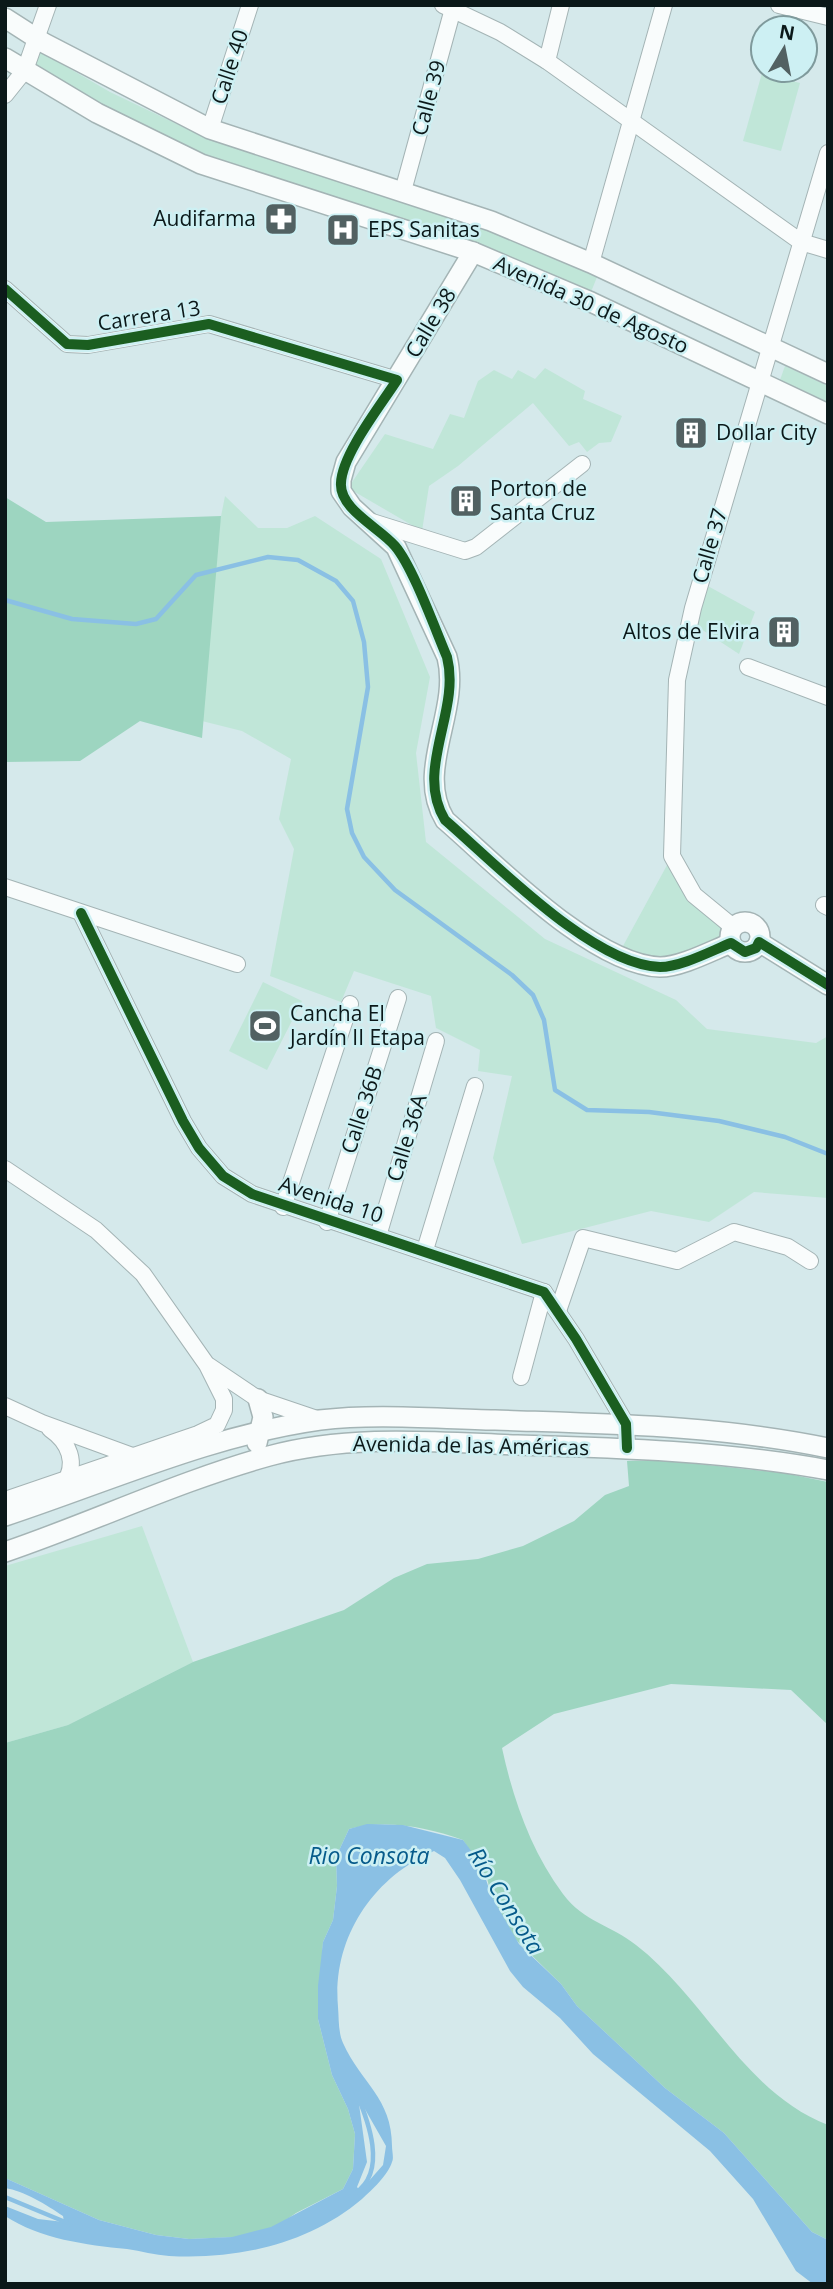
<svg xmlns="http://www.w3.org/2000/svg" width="833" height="2289" viewBox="0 0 833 2289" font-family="'Open Sans',sans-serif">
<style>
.green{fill:#c0e6d8}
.forest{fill:#9dd5c0}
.water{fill:#8ac0e4;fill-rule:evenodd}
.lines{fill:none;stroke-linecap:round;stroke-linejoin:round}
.stream{stroke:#8ac0e4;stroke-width:4.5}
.minor-casing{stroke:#a4b4b5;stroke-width:18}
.major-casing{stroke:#a4b4b5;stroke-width:22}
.minor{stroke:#f9fcfc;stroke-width:16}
.major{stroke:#f9fcfc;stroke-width:19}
.cycleway-casing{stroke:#cdf0f3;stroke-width:15}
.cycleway{stroke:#1b5e20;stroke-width:10}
.labels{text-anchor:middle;stroke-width:5;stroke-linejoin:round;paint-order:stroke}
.street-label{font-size:21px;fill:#0b1819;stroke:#cdf0f3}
.poi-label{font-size:21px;fill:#0b1819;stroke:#cdf0f3;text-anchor:start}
.water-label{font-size:23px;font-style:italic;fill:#065b8b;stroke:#cdf0f3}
</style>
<rect width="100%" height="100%" fill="#d5e9eb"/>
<!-- green -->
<g class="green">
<polygon points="34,48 110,92 208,139 486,230 597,277 591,292 478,243 204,154 102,105 28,62"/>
<polygon points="762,73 800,83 781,151 743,141"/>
<polygon points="785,366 828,386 828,402 780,380"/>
<polygon points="545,368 585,391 583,399 622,416 611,442 599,443 587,452 579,442 569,446 533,403 458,466 429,486 422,531 348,488 385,434 433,449 450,414 464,418 478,381 494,370 512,379 518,370 535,379"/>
<polygon points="225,496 258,528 287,528 315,516 381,559 430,677 416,753 426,842 545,939 676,1000 707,1029 816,1043 828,1036 828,1198 754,1192 709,1222 651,1211 522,1244 493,1158 512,1076 478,1071 480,1050 436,1028 431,996 354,971 341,1002 270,976 294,849 279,819 291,759 242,731 182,716"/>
<polygon points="706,585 755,612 739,654 695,625"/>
<polygon points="672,856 680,874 733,927 730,937 662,967 617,957"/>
<polygon points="263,982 302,1001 267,1070 229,1051"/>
<polygon points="142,1526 193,1662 68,1725 5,1743 5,1566"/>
</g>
<!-- forest -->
<g class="forest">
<polygon points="5,497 46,522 221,516 202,738 140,721 80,761 5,762"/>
<path d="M661 1460 784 1473 828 1482V1725L791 1690 671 1684 554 1714 502 1748C513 1799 531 1851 563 1894 584 1922 611 1925 636 1945 706 1999 743 2092 828 2125V2240L812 2232 724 2133 665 2088 577 2006 561 1984 516 1940 491 1895 487 1878 463 1840C427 1827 386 1819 349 1829L336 1857 337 1886 333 1920 323 1942 318 2019 332 2075 348 2109 355 2134 353 2169 343 2189 296 2213 263 2236 189 2239 156 2235 99 2220 5 2178V1743L68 1725 193 1662 344 1610 394 1578 427 1564 478 1559 523 1546 574 1521 605 1495 629 1486 627 1461Z"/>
</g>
<!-- water -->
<path class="water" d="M367 1824 403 1825 463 1840 481 1864 491 1895 519 1944 561 1984 577 2006 665 2088 724 2133 812 2232 828 2240V2284H813L796 2271 753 2199 710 2151 593 2054 560 2018 523 1987 510 1971 460 1880 445 1858 434 1851C372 1878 332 1939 338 2007 339 2018 338 2032 343 2043 361 2083 392 2098 392 2146 392 2151 394 2158 392 2162 388 2175 372 2190 362 2199 309 2244 237 2260 169 2256 155 2255 141 2251 127 2249 86 2245 40 2239 5 2216V2206L38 2219 64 2222 63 2216C47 2205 24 2191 5 2188V2178L99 2220 156 2235 189 2239 232 2237 271 2227 343 2189 353 2169 355 2134 348 2109 332 2075 318 2019V1986L323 1942 333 1920 337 1886 336 1857 349 1829ZM358 2097 386 2146 383 2165 360 2191 357 2187 367 2162Z"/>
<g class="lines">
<!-- stream -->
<g class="stream">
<polyline points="5,600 72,619 136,624 156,619 196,575 268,557 298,560 336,581 353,601 364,642 368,687 347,809 352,833 364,857 395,890 512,975 533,995 544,1020 555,1090 587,1110 649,1112 719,1121 785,1137 828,1154"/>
<path d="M355 2193C388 2172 368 2120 356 2092"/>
<polyline points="5,2197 70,2224"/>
</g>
<defs>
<g id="minor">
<polyline points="443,5 500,32 547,61 801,242 828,250"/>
<polyline points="779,5 828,17"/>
<polyline points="547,61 561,5"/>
<polyline points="5,95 25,70 48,5"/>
<polyline points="210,129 250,5"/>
<polyline points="403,191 454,5"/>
<polyline points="591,263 664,5"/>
<polyline points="5,289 67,344 88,345 209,324 397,380"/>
<polyline points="369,521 465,551 476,547 582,464"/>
<polyline points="748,667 828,697"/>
<polyline points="5,887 237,964"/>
<polyline points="824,905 828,907"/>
<polyline points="81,913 183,1121 199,1148 223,1176 252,1194 544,1292 576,1339 626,1424 627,1448"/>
<polyline points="733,927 694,895 672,856 677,680 693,608 828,153"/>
<polyline points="5,1169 96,1230 143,1274 207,1365 224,1399 224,1410 217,1425 198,1434 5,1500"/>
<polyline points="283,1207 350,1004"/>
<polyline points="327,1222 398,998"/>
<polyline points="378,1236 436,1041"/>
<polyline points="425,1250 475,1086"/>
<polyline points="558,1311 583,1238 677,1261 734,1232 788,1247 810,1261"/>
<polyline points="209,1366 258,1399 320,1420"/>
<polyline points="521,1377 544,1292"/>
<polyline points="5,1406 42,1423 135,1457"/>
<path d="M50 1429C69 1442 78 1463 64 1484"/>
</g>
<g id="major">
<polyline points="5,18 44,43 210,129 491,221 591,263 828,374"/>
<polyline points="5,58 97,113 201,164 473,252 591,302 828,414"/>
<path d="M473 252 346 462 341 480V491L352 507 396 547 447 657C461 712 414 769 445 820 496 864 593 965 660 967 681 967 711 951 731 943"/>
<circle cx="745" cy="937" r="15"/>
<polyline points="759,942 828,985"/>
<polyline points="257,1443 263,1417 258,1399"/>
<path d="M5 1516C108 1482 212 1435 320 1420 377 1413 438 1419 495 1420 607 1424 717 1425 828 1448"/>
<path d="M5 1552C93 1522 179 1481 269 1456 349 1434 435 1442 517 1445 622 1448 724 1451 828 1470"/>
</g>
</defs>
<!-- minor casing -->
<use href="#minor" class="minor-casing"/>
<!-- major casing -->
<use href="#major" class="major-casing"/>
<!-- minor -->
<use href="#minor" class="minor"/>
<!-- major -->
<use href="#major" class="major"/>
<defs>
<g id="cycleway">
<path d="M5 289 67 344 88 345 209 324 397 380C381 405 342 454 341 483 339 509 380 528 395 546 413 567 435 629 447 657 461 712 414 769 445 820 496 864 593 965 660 967 681 967 711 951 731 943L745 952 756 948 759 942 828 985"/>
<polyline points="81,913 183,1121 199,1148 223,1176 252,1194 544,1292 576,1339 626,1424 627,1448"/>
</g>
</defs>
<!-- cycleway casing -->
<use href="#cycleway" class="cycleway-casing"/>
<!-- cycleway -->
<use href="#cycleway" class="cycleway"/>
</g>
<!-- icons -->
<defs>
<symbol id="pharmacy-square" viewBox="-11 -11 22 22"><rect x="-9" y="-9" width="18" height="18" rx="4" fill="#526162" stroke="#cdf0f3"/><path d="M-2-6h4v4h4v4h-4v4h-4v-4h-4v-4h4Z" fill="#fff"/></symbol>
<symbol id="hospital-square" viewBox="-11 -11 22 22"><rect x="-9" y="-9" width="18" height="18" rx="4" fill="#526162" stroke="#cdf0f3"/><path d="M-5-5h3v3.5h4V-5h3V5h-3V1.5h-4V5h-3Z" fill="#fff"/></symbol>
<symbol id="building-square" viewBox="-11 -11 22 22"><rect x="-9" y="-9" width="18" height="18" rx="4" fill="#526162" stroke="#cdf0f3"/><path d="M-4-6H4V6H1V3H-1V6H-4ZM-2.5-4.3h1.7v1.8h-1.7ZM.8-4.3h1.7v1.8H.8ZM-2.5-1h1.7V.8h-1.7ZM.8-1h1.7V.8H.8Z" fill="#fff"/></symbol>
<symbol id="stadium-square" viewBox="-11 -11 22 22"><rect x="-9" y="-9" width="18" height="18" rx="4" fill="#526162" stroke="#cdf0f3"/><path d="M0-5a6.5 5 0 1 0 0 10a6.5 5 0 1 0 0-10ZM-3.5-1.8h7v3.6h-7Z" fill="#fff"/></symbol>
</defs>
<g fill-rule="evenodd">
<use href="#pharmacy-square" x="262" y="200" width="38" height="38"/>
<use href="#hospital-square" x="324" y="211" width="38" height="38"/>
<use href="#building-square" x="672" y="414" width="38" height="38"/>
<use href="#building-square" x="447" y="482" width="38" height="38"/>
<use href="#building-square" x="765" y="613" width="38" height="38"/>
<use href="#stadium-square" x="246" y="1007" width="38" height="38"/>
</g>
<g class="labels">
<!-- street labels -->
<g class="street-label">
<text transform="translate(230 67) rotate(-72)" y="7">Calle 40</text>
<text transform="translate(429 98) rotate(-75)" y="7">Calle 39</text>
<text transform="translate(591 305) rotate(24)" y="7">Avenida 30 de Agosto</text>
<text transform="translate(149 316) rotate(-9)" y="7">Carrera 13</text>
<text transform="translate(431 323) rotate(-59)" y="7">Calle 38</text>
<text transform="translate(710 546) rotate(-74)" y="7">Calle 37</text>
<text transform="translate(362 1110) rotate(-72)" y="7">Calle 36B</text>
<text transform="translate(407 1138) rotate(-73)" y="7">Calle 36A</text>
<text transform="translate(331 1200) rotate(18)" y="7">Avenida 10</text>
<text transform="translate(471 1446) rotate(1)" y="7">Avenida de las Américas</text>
</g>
<!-- poi labels -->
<g class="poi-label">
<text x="256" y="226" text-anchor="end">Audifarma</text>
<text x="368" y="237">EPS Sanitas</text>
<text x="716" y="440">Dollar City</text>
<text x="490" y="496">Porton de<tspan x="490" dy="24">Santa Cruz</tspan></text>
<text x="760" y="639" text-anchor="end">Altos de Elvira</text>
<text x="290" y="1021">Cancha El<tspan x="290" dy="24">Jardín II Etapa</tspan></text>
</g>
<!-- water labels -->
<g class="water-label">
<text x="369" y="1864">Rio Consota</text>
<text transform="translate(506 1901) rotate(58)" y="8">Río Consota</text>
</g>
</g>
<!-- border -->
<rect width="833" height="2289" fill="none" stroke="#0b1819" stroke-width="14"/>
<!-- north arrow -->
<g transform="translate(784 49) rotate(10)"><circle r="33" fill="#cdf0f3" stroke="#7f9a9c" stroke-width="2"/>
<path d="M0-5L12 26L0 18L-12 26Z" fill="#526162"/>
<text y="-10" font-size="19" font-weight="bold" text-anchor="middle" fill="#0b1819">N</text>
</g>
</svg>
